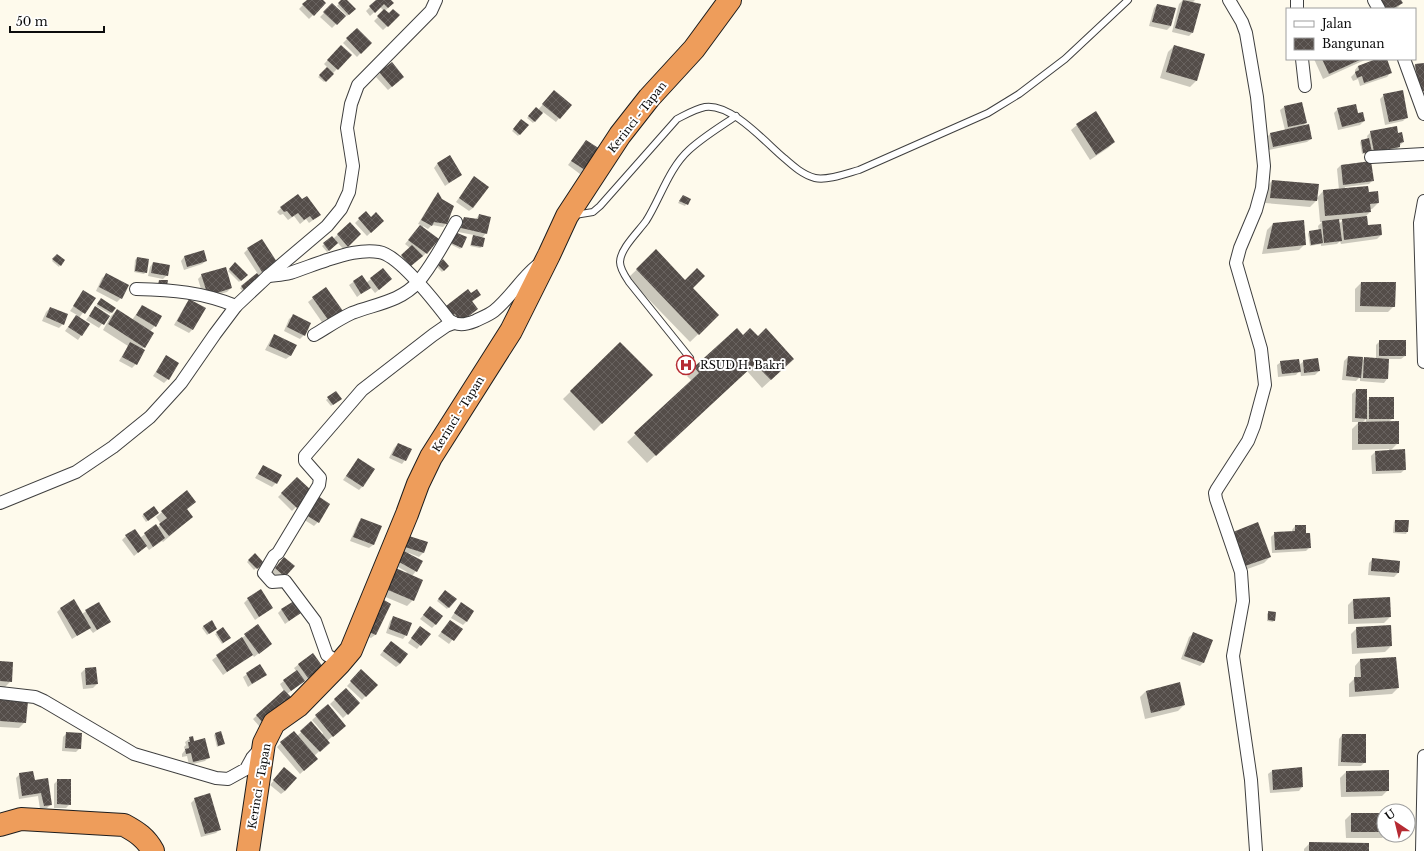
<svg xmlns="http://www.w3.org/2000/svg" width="1424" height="851" viewBox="0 0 1424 851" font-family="'Libre Baskerville',serif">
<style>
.shadow{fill:#0003;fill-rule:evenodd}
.building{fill:url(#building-cross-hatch)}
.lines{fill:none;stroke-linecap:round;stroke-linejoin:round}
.lane-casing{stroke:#3f3f3f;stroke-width:8}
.street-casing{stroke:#3f3f3f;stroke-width:14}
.highway-casing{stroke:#1d1d1d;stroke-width:24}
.lane{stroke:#fff;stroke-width:6}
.street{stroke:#fff;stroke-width:12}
.highway{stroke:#ee9d5b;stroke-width:22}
.labels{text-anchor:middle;stroke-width:4;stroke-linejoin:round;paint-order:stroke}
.street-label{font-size:11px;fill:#0c0c0c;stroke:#fff}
.poi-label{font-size:11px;fill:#0c0c0c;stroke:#fff;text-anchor:start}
</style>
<defs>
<pattern id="building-cross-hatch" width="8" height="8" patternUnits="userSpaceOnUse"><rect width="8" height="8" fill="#544d49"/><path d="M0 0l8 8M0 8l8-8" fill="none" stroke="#68625f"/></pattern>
</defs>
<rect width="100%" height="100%" fill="#fefaec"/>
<!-- shadow -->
<g class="shadow">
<polygon points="308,0 322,0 325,3 309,19 299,9"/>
<polygon points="342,0 346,0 355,9 347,16 337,6"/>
<polygon points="377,0 390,0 393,3 385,11 389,14 399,15 383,30 374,21 384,11 380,7 370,16 366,11"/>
<polygon points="1183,0 1195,0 1192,3 1193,32 1189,36 1172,32 1179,4"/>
<polygon points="1400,0 1402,3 1396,9 1375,9"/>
<polygon points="332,5 344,16 332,28 320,17"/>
<polygon points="1157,5 1171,26 1167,30 1149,26 1154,8"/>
<polygon points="357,29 370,43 357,57 343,43"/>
<polygon points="341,46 337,69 324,82 318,77 328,68 324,64"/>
<polygon points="1174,46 1204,55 1196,81 1190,87 1160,78 1168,52"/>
<polygon points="1314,59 1367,59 1323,79"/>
<polygon points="1379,59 1386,59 1390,73 1387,77 1360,86 1358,79 1353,81 1351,77 1355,73 1355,70 1358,66"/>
<polygon points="1424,64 1424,94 1416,95 1411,69 1415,65"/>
<polygon points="380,73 399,81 388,90 376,77"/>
<polygon points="1384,95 1407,117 1403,121 1385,125 1380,99"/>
<polygon points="550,96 570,105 556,122 543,112 533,123 527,118 536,108 538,110"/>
<polygon points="1284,107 1306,123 1302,127 1311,139 1307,142 1269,150 1267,137 1271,133 1285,130 1280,110"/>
<polygon points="1338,109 1357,115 1364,121 1360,125 1338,130 1334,113"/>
<polygon points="521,120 528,125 518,136 512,131"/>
<polygon points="1077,125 1114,142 1108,148 1090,160 1071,130"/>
<polygon points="1371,132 1398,134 1403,142 1396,150 1362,154 1360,142 1361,141 1368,140 1367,136"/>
<polygon points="583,145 598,149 580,174 568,165"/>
<path d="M1370 162 1372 181 1369 184 1345 187V189L1368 193 1378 203 1372 209H1370V212L1366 216 1368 226 1381 235 1377 239 1341 244 1340 241 1337 244 1321 246V244L1310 246 1308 234 1309 232 1319 231 1318 226 1322 222H1320L1318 199 1310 207 1265 203 1266 187 1272 181 1317 198 1323 191 1339 190 1337 169 1341 165ZM1338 220H1343L1339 224Z"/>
<polygon points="437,164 461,175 445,186 434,168"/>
<polygon points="474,177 473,208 469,211 456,202"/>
<polygon points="438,194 441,200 447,223 443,227 432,225 428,229 423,226 426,253 422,257 421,256 407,269 398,260 410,248 405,244 421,225 418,224 434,198"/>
<polygon points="681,198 689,200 685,206 678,203"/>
<polygon points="302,201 320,215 309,223 306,219 300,224 294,216 288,220 283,214 280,215 277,212 281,208"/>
<polygon points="366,212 371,218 383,221 367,236 355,223"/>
<polygon points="479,215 486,233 482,238 482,247 480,248 470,246 472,238 474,235 458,232 460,221 464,218 476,219"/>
<polygon points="350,223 360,234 344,250 338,243 327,252 322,246 332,237 333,239"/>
<polygon points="1273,224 1305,244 1299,250 1262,254 1267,230"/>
<polygon points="454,235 461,248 460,249 450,244"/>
<polygon points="248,249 272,266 258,275 243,292 240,288 258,274 244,253"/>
<polygon points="656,251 718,315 690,342 628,278"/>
<polygon points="55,257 60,265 59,267 52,261"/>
<polygon points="184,257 206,261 202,264 184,270 181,261"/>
<polygon points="137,258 146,272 144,274 134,272 135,260"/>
<polygon points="443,261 448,266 442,272 437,267"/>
<polygon points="153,263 167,275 163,279 148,276 150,267"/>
<polygon points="235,264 246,275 239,282 228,271"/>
<polygon points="106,275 121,298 117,302 96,291 102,278"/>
<polygon points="202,275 231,288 227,292 204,299 198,279"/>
<polygon points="362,276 366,283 371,279 387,283 375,293 370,287 357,297 349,285"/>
<polygon points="1361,283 1394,306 1388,312 1355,312 1355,289"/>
<polygon points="326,288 342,311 324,325 308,302"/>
<polygon points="84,291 94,298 79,318 89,324 78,340 65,331 77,315 70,311"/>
<polygon points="468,291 471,295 479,295 472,302 457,325 446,307"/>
<polygon points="190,300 193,329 189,333 174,325 186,304"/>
<polygon points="99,301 114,308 110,314 96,306"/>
<polygon points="142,306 155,326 150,331 144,347 142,350 143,351 136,364 132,368 119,361 128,346 103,330 111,316 117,310 132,320"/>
<polygon points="50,308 63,324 59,328 42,321 46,312"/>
<polygon points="95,308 108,316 99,328 86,320"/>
<polygon points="293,316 304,335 300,339 284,331 289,319"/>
<polygon points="737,329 743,336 785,367 762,388 747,371 647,463 627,442 692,381 687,376"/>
<polygon points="274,335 295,345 290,356 286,359 265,350 271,339"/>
<polygon points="1380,341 1405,356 1401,359 1388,359 1387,379 1384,383 1360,381 1360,377 1356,381 1342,380 1344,361 1348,357 1362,361 1365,358 1376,359 1376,345"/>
<polygon points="620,343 651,375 594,431 563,399"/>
<polygon points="166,356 168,379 164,383 153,376"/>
<polygon points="1304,361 1319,371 1315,375 1301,376 1300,370 1296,375 1278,377 1277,365 1281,362 1299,365"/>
<path d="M1356 390H1366V402L1370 398 1393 418 1389 422 1398 443 1390 451 1405 469 1401 473 1372 474 1371 456 1375 452 1389 451V449L1352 450V429L1359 422H1352V394ZM1366 419V423H1361L1364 421Z"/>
<polygon points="336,392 339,400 331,406 326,400"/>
<polygon points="398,444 405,460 402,464 389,458 394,448"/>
<polygon points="358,459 363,486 359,490 343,480"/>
<polygon points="263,466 276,483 272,487 255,478"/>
<polygon points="297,478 311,492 292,511 278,497"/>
<polygon points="187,492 195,502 186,510 192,517 163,542 162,541 149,550 146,546 134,556 122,540 126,536 140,538 155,526 157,528 161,524 156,517"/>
<polygon points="314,501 318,522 314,526 303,519"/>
<polygon points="154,507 156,514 146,522 142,516"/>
<polygon points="361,519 381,527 373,545 369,548 350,541 358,523"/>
<polygon points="1395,521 1408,521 1407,532 1406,534 1393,533 1394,522"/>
<polygon points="1258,524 1270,557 1264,563 1239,572"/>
<polygon points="1295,526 1306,534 1310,547 1306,551 1272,553 1271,537 1275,533 1292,532 1292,530"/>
<polygon points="405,541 427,543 423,553 419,557 409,553 408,554 416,571 412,576 413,600 407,606 376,593 406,573 407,572 389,562"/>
<polygon points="255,554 262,562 254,570 247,562"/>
<polygon points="1373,559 1398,573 1394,577 1368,575 1369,563"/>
<polygon points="281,562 293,566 280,580 272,572"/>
<polygon points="445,591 455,599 447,609 437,601"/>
<polygon points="248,599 272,608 255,620 244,603"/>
<polygon points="1354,599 1390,617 1384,623 1348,624 1348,605"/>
<polygon points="384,602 389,604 375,635 371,638 366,636 380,605"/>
<polygon points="98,603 109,622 93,633 89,628 72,639 57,612 60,609 82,614"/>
<polygon points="430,607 436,624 432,628 420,619"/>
<polygon points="458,607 467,621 463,625 451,618"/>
<polygon points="282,609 300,613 285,624 278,613"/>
<polygon points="1269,612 1274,620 1273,622 1267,621 1267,614"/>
<polygon points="394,617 406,635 403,639 386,633 390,621"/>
<polygon points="450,621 461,629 449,644 438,636"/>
<polygon points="204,626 214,630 207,635 202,628"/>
<polygon points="258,626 271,644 254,657 252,654 223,675 212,660"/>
<polygon points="1390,626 1391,646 1385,652 1352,654 1351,634 1357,628"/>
<polygon points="417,631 429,634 417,649 408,643"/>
<polygon points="217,633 228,639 222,644 215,634"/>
<polygon points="1193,634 1204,662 1200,666 1181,659 1189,637"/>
<polygon points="387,646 400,664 396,667 380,655"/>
<polygon points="312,654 318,671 287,694 260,727 253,719 284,691 280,684 296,671 294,668"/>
<polygon points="1360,660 1398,688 1392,694 1349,697 1349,684 1355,678 1355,666"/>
<polygon points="0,662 11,681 5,687 0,687"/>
<polygon points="260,665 265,675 248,687 243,677"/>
<polygon points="85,669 97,684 93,688 83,689 81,673"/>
<polygon points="361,671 376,685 362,700 347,686"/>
<polygon points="1179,684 1184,705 1178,711 1145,719 1140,697 1146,691"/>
<polygon points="346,689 359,703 343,718 330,704"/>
<polygon points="0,700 25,722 19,728 0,727"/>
<polygon points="327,706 341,729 327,741 325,746 314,756 312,763 300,774 277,747 281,743 297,736 311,723 322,735 323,733 312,720"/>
<polygon points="67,733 80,748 76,752 62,751 63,737"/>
<polygon points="215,734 223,743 222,745 217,747 214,735"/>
<polygon points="1342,735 1365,762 1361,766 1338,766 1339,739"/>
<polygon points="192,737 193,742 209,757 205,761 189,765 187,756 182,757 182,754 185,750 184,747 186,745 185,742"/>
<polygon points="1272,771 1302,787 1299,791 1270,793 1268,774"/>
<polygon points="281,772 285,791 281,794 270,785"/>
<polygon points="1346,772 1388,790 1382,796 1341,797 1340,778"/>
<polygon points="20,774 34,781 51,804 47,808 40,809 38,796 19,799 16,778"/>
<polygon points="58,780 70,804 66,808 54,808 54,784"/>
<polygon points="195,799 220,829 216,833 201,837 191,803"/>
<polygon points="1351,814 1384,814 1385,835 1382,838 1346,838 1345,820"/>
<polygon points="1310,843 1368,851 1304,851 1304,849"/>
</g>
<!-- building -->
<g class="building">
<polygon points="307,0 323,0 326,3 314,16 302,4"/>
<polygon points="341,0 347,0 356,9 349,15 338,3"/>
<polygon points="376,0 391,0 394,3 388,8 384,4 375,13 369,6"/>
<polygon points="1183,0 1201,4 1193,33 1175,28"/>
<polygon points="1380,0 1401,0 1403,3 1392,9 1384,9"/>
<polygon points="332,3 346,16 337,25 323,12"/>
<polygon points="1157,4 1176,8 1171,26 1152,22"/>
<polygon points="384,9 389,13 393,9 400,15 388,27 377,16"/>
<polygon points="357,28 372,43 361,54 346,38"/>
<polygon points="341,45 352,55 338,70 327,60"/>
<polygon points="1174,45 1205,54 1197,81 1166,72"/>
<polygon points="1322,59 1362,59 1329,74"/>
<polygon points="1376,59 1387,59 1392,73 1364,83 1362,76 1357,78 1355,72 1359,70 1358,66"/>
<polygon points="392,62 404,77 392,87 379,72"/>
<polygon points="1424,63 1424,91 1419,92 1415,64"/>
<polygon points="327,67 334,74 326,82 319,75"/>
<polygon points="554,90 572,105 560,119 542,104"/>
<polygon points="1403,90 1408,118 1389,122 1383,94"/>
<polygon points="1302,102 1307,123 1288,127 1284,106"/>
<polygon points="1356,104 1358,113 1363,112 1365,121 1342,127 1337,108"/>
<polygon points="536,107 543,113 535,122 528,116"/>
<polygon points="1096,111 1115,142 1096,155 1076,124"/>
<polygon points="521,119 529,125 520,135 513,129"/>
<polygon points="1309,124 1312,139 1273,147 1270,133"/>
<polygon points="1397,126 1398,133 1402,132 1404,142 1400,143 1400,147 1374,152 1370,131"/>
<polygon points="1369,138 1372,152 1363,153 1361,140"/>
<polygon points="586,140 600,149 585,170 571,161"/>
<polygon points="450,155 462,175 449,183 437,163"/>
<polygon points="1371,161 1374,181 1343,185 1341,165"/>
<polygon points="474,176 489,187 473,208 459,198"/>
<polygon points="1272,180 1319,184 1317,201 1270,198"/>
<polygon points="1368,186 1369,192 1378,191 1379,203 1370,204 1371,212 1325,216 1323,190"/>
<polygon points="438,192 442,199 454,206 447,224 434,222 432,226 421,220"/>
<polygon points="298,194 302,199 307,196 321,215 313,220 310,216 304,220 298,213 292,217 287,211 284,212 280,207"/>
<polygon points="683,195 691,199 688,205 679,201"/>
<polygon points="366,211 371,217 376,212 384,221 371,233 358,218"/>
<polygon points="479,214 491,217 487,234 461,228 464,217 478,219"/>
<polygon points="1367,216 1368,225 1381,224 1382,235 1344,240 1342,219"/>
<polygon points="1339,219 1342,241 1324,243 1322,221"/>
<polygon points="1304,220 1306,245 1267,249 1273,223"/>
<polygon points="350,222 361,234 348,247 337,234"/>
<polygon points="420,225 439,239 427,254 408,240"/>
<polygon points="1321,229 1323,243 1311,245 1309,231"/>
<polygon points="455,232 467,237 462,248 451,243"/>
<polygon points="473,235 485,238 483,247 471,245"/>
<polygon points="332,236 338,243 329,251 323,243"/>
<polygon points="262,239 277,262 262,272 247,248"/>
<polygon points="412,245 423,256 411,266 401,255"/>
<polygon points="656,249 685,280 697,268 705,276 693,288 719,315 699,335 636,269"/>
<polygon points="204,250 207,261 187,267 184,256"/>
<polygon points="57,254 65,260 61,266 52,259"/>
<polygon points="137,257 149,259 147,273 135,271"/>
<polygon points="443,259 449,266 444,271 438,265"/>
<polygon points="153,262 170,265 168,276 151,273"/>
<polygon points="235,262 248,275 241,281 229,269"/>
<polygon points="226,267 232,288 208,296 201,274"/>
<polygon points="383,268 392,279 379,290 370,278"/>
<polygon points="106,273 129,285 122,299 99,287"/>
<polygon points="257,273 262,279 245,291 241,286"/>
<polygon points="362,275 371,288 361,294 353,281"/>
<polygon points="159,280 168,280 167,286 158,285"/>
<polygon points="1361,282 1396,282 1395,307 1360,306"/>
<polygon points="326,287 343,311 329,321 312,297"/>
<polygon points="468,289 471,293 477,289 481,295 472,301 478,309 461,322 455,314 453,315 446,306"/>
<polygon points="83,290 96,298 85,314 73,306"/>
<polygon points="101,298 116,308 112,313 97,304"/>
<polygon points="189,299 206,308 193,330 177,321"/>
<polygon points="142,305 162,316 156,327 136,315"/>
<polygon points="95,306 110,316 104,325 89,316"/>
<polygon points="50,307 68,314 64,325 46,317"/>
<polygon points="117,309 154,333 145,348 108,324"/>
<polygon points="293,314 311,323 305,336 287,327"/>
<polygon points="76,315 90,324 82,336 68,327"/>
<polygon points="737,328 743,335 750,328 758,336 766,328 794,359 771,380 755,364 656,456 634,433 699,373 694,367"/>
<polygon points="274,334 297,345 291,356 269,346"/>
<rect x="1379" y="340" width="27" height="16"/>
<polygon points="130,342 145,350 137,365 122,357"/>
<polygon points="620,342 653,375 602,424 570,391"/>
<polygon points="166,355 179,363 169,380 156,372"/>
<polygon points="1348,356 1363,357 1361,378 1346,376"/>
<polygon points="1364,357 1389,359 1388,379 1363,378"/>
<polygon points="1318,358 1320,371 1304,373 1303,360"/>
<polygon points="1299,359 1301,372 1282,374 1280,361"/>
<polygon points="1356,389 1367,389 1367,419 1355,418"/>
<polygon points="336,391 342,399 333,405 327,397"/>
<rect x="1369" y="397" width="25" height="22"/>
<polygon points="1399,421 1399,444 1358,444 1358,422"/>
<polygon points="398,443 412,449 406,461 392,455"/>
<polygon points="1405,449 1406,470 1376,471 1375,451"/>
<polygon points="358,458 375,469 363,487 346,476"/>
<polygon points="263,465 282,475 277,484 258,474"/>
<polygon points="297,477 313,492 297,508 281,493"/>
<polygon points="187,490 196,502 187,509 193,517 169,536 159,524 167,518 161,511"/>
<polygon points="318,496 330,504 319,523 306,515"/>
<polygon points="154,506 159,513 148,521 143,514"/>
<polygon points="361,518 382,526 374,545 353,537"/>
<polygon points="1395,520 1409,520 1408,532 1395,532"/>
<polygon points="1258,522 1271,557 1245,566 1233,532"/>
<polygon points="156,524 165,538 153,547 144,533"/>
<polygon points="1295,525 1306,525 1306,533 1310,533 1311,548 1275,550 1274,532 1295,531"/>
<polygon points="135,529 147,546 138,553 125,535"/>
<polygon points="409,536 428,542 424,553 405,547"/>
<polygon points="398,548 423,561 417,572 392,558"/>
<polygon points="255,553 264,563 257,569 248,560"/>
<polygon points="284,557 295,566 285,577 275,568"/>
<polygon points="1372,558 1400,561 1399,573 1371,571"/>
<polygon points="391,566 423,580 414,601 381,587"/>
<polygon points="261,589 273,608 259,617 247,598"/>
<polygon points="445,590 457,599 449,608 438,599"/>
<polygon points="1390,597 1391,617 1354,619 1353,599"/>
<polygon points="74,599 91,628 77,636 60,608"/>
<polygon points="384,600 391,604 376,635 369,632"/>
<polygon points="294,601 301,613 289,621 281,609"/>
<polygon points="99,602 111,622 97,630 85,610"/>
<polygon points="461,602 474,611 467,622 454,613"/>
<polygon points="430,606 443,616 436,625 423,615"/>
<polygon points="1268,611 1276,612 1275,621 1268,620"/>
<polygon points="393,616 412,623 407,636 389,629"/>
<polygon points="212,620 217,629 209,634 203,626"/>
<polygon points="450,620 463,629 454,641 441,632"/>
<polygon points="258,624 272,644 259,654 244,634"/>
<polygon points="1391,625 1392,646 1357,648 1356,627"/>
<polygon points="420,626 431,634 421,646 411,638"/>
<polygon points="223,627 231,638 223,643 216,632"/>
<polygon points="1193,632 1213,640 1204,663 1184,656"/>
<polygon points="242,637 253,655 227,672 216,655"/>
<polygon points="391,641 408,654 400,664 383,651"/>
<polygon points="313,653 323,667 308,678 298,664"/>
<polygon points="1396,657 1399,688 1355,692 1354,677 1361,677 1360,659"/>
<polygon points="0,661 13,662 12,682 0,681"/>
<polygon points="260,664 267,675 252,684 246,673"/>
<polygon points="96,667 98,684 86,685 85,668"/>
<polygon points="361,669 378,685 366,697 350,681"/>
<polygon points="297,670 305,681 291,691 283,680"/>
<polygon points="1180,682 1185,705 1151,713 1146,691"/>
<polygon points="346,688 360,703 348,715 334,699"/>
<polygon points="284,690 292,698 264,724 256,715"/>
<polygon points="0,699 28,701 26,723 0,721"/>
<polygon points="328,704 346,726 333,737 315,715"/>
<polygon points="311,721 330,743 320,752 300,731"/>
<polygon points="221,731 225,744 218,746 215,733"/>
<polygon points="294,731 318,759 304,771 280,742"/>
<polygon points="66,732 82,733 81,749 65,748"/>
<polygon points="1342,734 1366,734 1366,763 1341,762"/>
<polygon points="193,736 194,741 205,738 210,758 193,762 191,753 186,754 185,749 189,748 188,742 190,742 189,737"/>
<polygon points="284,767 297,778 285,791 273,780"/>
<polygon points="1302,767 1303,787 1273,790 1272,770"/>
<polygon points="1389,770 1389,791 1346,792 1346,771"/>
<polygon points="33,771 35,780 48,778 52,805 44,806 41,793 22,796 19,773"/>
<polygon points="57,779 71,779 71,805 57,804"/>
<polygon points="210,793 221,830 205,834 194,798"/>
<rect x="1351" y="813" width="33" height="19"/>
<polygon points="1309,842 1369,843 1369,851 1309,851"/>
</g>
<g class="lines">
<defs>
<g id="lane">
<path d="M575 215 593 212 600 206 677 119C685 115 695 109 705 107 731 103 765 142 784 158 793 166 803 175 815 178 827 181 848 173 859 170L988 113 1019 94 1065 59 1128 0"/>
<path d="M690 358 629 282C625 276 620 269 620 262 620 249 638 232 646 221 660 199 669 168 689 150 703 137 720 127 736 116"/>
</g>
<g id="street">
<polyline points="1229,0 1242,22 1246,33 1257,97 1264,166 1262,188 1256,210 1240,248 1236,263 1261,349 1265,385 1254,426 1248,441 1217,489 1215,493 1216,499 1241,572 1243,601 1233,656 1251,780 1256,851"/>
<polyline points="1297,0 1297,9"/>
<polyline points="1374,0 1379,9"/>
<polyline points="1302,59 1305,86"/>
<polyline points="1404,59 1424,114"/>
<polyline points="1371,157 1424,154"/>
<polyline points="1424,201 1420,223 1424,362"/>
<path d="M268 276C275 275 283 275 290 273 302 269 315 264 327 260 343 255 362 249 379 252 399 255 436 303 449 320 457 326 465 325 475 321 481 318 489 315 494 311 510 298 521 279 537 266"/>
<path d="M136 289C173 290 202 292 236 306"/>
<path d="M314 335C326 328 339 319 352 313 375 304 400 302 418 282 432 266 445 241 456 222"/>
<polyline points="0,503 76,472 113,447 150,417 181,383 215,334 236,306 268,276 327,226 341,209 349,192 353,166 347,128 351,104 358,85 431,11 436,0"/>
<polyline points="340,663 327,655 315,621 285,581 272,582 264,573 274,556 278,553 319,485 320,478 305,461 305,456 362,390 433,335 446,326 454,323"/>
<polyline points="0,693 35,697 44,701 134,754 216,778 228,779 246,769 252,758 260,749"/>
<polyline points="1422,851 1424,756"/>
</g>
<g id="highway">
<path d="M0 825 21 819 124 825C137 832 146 838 153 851"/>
<polyline points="248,851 264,743 274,723 298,706 340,663 351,650 407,514 418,484 431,457 511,331 549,255 567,216 620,135 649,98 694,49 730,0"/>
</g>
</defs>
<!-- lane casing -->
<use href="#lane" class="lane-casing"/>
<!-- street casing -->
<use href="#street" class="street-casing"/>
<!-- highway casing -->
<use href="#highway" class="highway-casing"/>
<!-- lane -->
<use href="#lane" class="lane"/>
<!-- street -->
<use href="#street" class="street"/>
<!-- highway -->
<use href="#highway" class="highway"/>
</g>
<!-- icons -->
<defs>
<symbol id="hospital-ring" viewBox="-11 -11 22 22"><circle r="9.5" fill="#fff" stroke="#b62b33" stroke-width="1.5"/><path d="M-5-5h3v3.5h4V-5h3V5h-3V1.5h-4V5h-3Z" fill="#b62b33"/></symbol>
</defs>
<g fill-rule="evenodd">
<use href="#hospital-ring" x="675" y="354" width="22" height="22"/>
</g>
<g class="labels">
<!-- street labels -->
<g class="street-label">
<text transform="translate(637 117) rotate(-52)" y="4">Kerinci - Tapan</text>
<text transform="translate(458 414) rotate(-58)" y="4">Kerinci - Tapan</text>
<text transform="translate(259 786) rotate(-80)" y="4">Kerinci - Tapan</text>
</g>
<!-- poi labels -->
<g class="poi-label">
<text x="700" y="369">RSUD H. Bakri</text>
</g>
</g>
<!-- legend -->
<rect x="1286" y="8" width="130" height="52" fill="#ffffff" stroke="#9e9e9e"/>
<rect x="1294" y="21" width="20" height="6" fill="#ffffff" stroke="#9e9e9e"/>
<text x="1322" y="28" font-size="12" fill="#0c0c0c">Jalan</text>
<rect x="1294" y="38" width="20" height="12" fill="url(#building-cross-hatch)" stroke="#9e9e9e"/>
<text x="1322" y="48" font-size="12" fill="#0c0c0c">Bangunan</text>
<!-- north arrow -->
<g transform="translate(1396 823) rotate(325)"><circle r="19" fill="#ffffff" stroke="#9e9e9e"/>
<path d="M0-3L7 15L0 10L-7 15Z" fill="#b62b33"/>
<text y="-6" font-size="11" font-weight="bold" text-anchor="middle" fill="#0c0c0c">U</text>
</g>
<!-- scale -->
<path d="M10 26v6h94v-6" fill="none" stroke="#0c0c0c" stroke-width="2"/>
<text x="16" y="26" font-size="12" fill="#0c0c0c" stroke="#ffffff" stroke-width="3" paint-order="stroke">50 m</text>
</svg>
